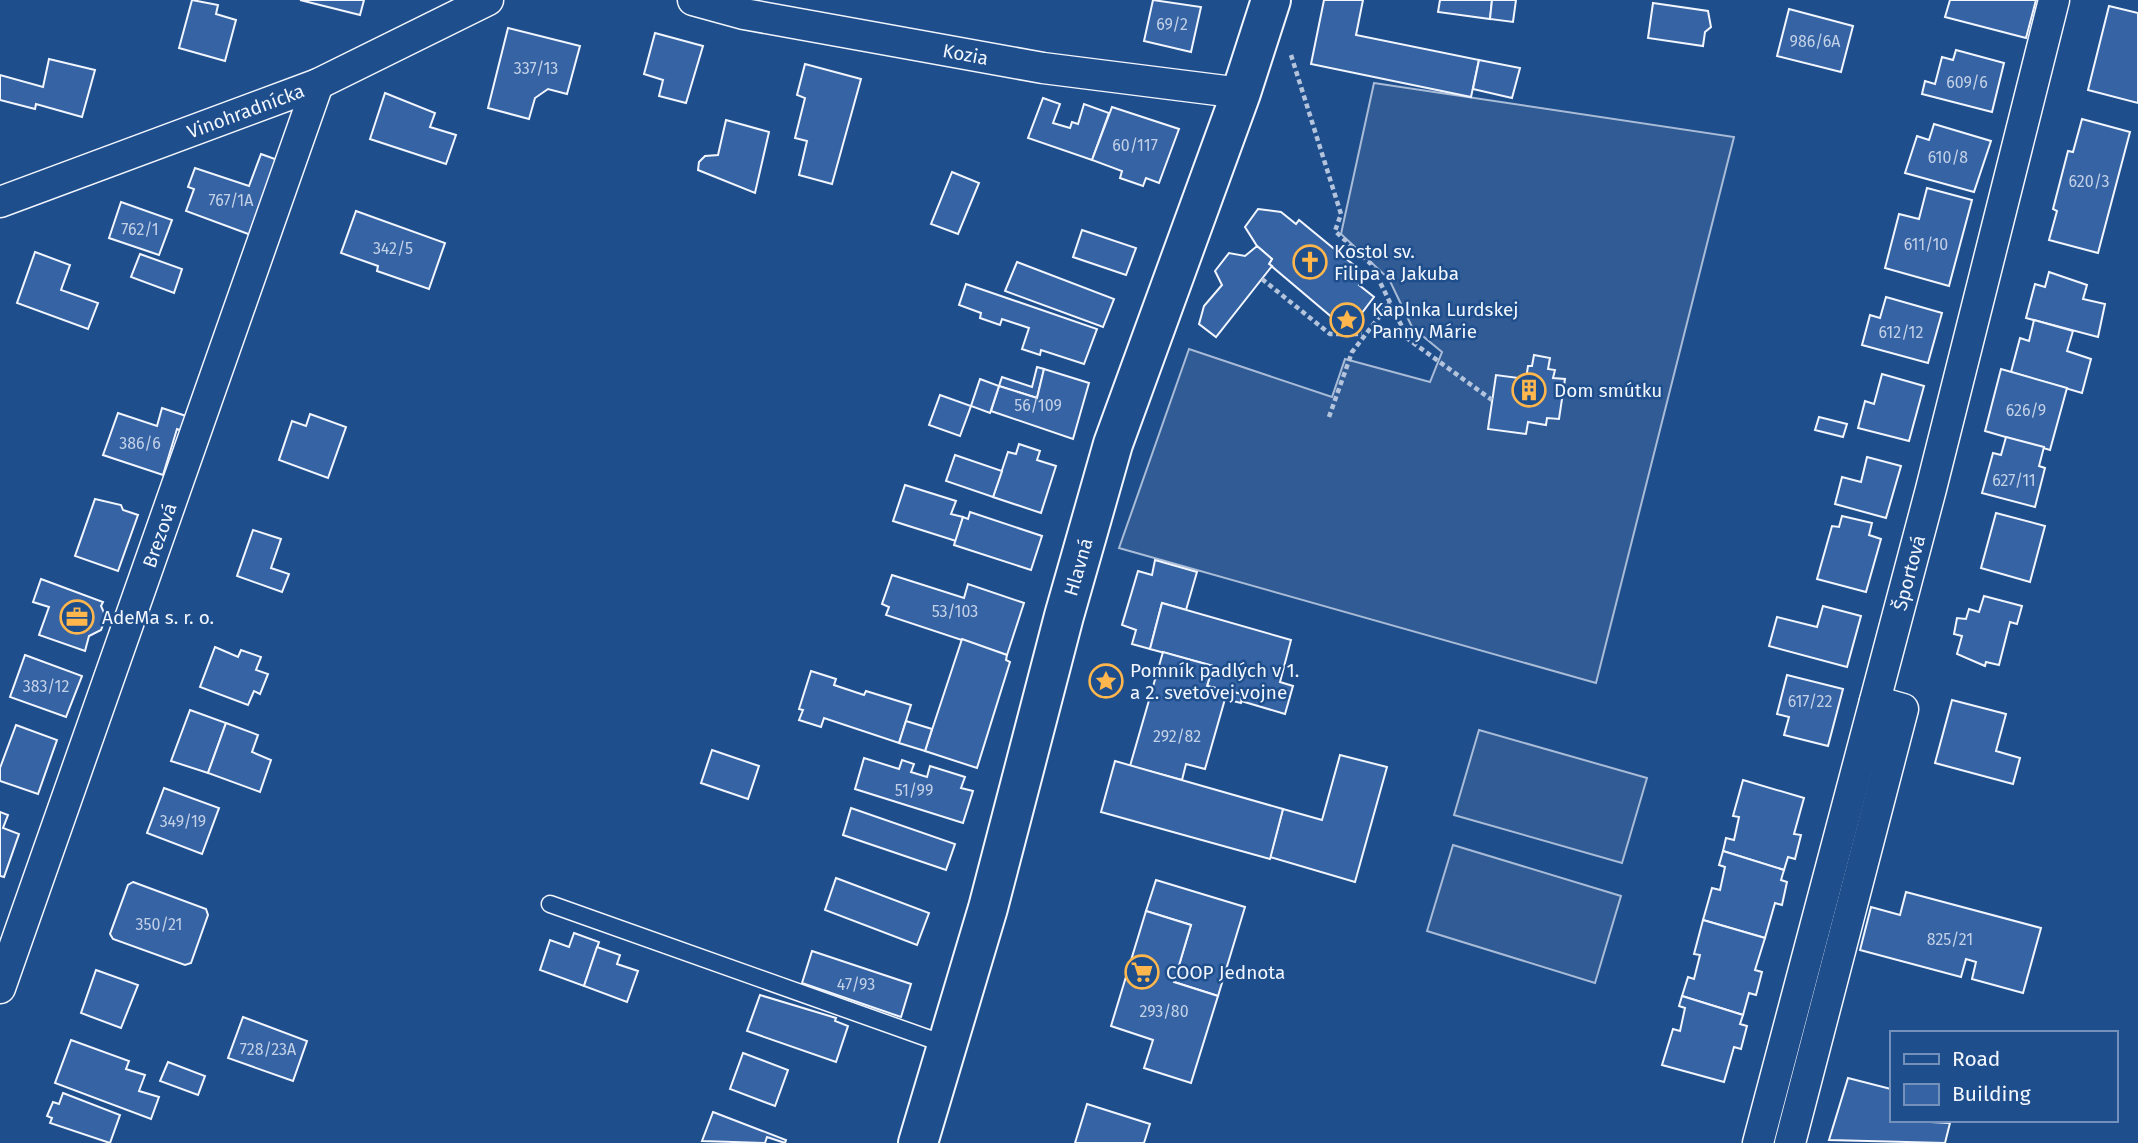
<svg xmlns="http://www.w3.org/2000/svg" width="2138" height="1143" viewBox="0 0 2138 1143" font-family="'Fira Sans',sans-serif">
<style>
.built{fill:#305b95;stroke:#a8bbd7;stroke-width:2}
.building{fill:#3563a3;stroke:#f2f6ff;stroke-width:2}
.lines{fill:none;stroke-linecap:round;stroke-linejoin:round}
.lane-casing{stroke:#f2f6ff;stroke-width:19}
.street-casing{stroke:#f2f6ff;stroke-width:33}
.secondary-casing{stroke:#f2f6ff;stroke-width:42}
.path{stroke:#b3c4dc;stroke-width:4.5;stroke-dasharray:5 3.5;stroke-linecap:butt}
.lane{stroke:#1f4e8c;stroke-width:16}
.street{stroke:#1f4e8c;stroke-width:30}
.secondary{stroke:#1f4e8c;stroke-width:38}
.labels{text-anchor:middle;stroke-width:5;stroke-linejoin:round;paint-order:stroke}
.number-label{font-size:16px;fill:#c3d1e8}
.street-label{font-size:19px;fill:#f2f6ff;stroke:#1f4e8c}
.poi-label{font-size:19px;fill:#f2f6ff;stroke:#1f4e8c;text-anchor:start}
</style>
<rect width="100%" height="100%" fill="#1f4e8c"/>
<!-- built -->
<g class="built">
<polygon points="1374,83 1734,137 1596,683 1119,548 1189,349 1332,397 1345,359 1430,382 1442,352 1412,327 1389,279 1341,234"/>
<polygon points="1479,730 1647,778 1622,863 1454,815"/>
<polygon points="1453,845 1621,896 1595,983 1427,931"/>
</g>
<!-- building -->
<g class="building">
<polygon points="192,0 218,5 216,14 236,20 225,61 179,48"/>
<polygon points="300,0 364,0 360,15"/>
<polygon points="1153,0 1201,7 1191,52 1144,41"/>
<polygon points="1324,0 1363,0 1356,35 1479,60 1471,97 1311,64"/>
<polygon points="1440,0 1492,0 1490,19 1438,12"/>
<polygon points="1492,0 1516,0 1513,22 1490,19"/>
<polygon points="1950,0 2036,0 2026,38 1945,17"/>
<polygon points="1653,3 1708,11 1711,27 1705,32 1703,46 1648,38"/>
<polygon points="2109,6 2138,13 2138,103 2088,90"/>
<polygon points="1789,9 1853,26 1841,72 1777,56"/>
<polygon points="508,28 580,46 567,94 548,89 535,98 529,119 488,108"/>
<polygon points="655,33 703,46 686,103 659,96 663,80 644,74"/>
<polygon points="1956,50 2004,63 1992,112 1922,94 1925,81 1935,84 1942,57 1953,60"/>
<polygon points="49,59 95,70 82,117 36,104 35,109 0,100 0,75 43,87"/>
<polygon points="1479,60 1520,68 1512,98 1473,89"/>
<polygon points="805,64 861,79 832,184 799,175 807,141 795,138 805,98 797,95"/>
<polygon points="385,93 435,113 430,127 456,135 446,164 370,139"/>
<polygon points="1043,98 1060,104 1053,123 1070,128 1072,122 1078,124 1084,104 1109,113 1092,160 1028,138"/>
<polygon points="1112,107 1179,129 1159,183 1146,178 1143,186 1120,178 1122,171 1092,160"/>
<polygon points="2082,119 2130,132 2098,253 2049,240 2057,211 2053,209 2068,151 2073,152"/>
<polygon points="726,120 769,132 755,193 698,170 699,162 705,156 718,155"/>
<polygon points="1934,124 1991,141 1974,192 1905,173 1917,136 1929,140"/>
<polygon points="261,154 286,163 259,238 186,211 194,189 188,187 195,168 249,186"/>
<polygon points="952,172 979,183 958,234 931,224"/>
<polygon points="1927,188 1972,200 1949,286 1885,268 1899,214 1919,219"/>
<polygon points="121,202 172,220 159,255 109,238"/>
<polygon points="1258,209 1281,212 1296,224 1299,220 1366,275 1359,285 1374,297 1358,318 1343,307 1334,319 1269,264 1272,259 1257,246 1245,227"/>
<polygon points="356,211 445,243 429,289 377,271 378,266 341,253"/>
<polygon points="1082,230 1136,248 1126,275 1073,257"/>
<polygon points="1257,246 1272,259 1269,264 1272,266 1216,337 1199,324 1204,306 1222,285 1215,271 1229,253 1245,256"/>
<polygon points="35,252 70,265 61,290 98,303 88,329 17,303"/>
<polygon points="140,254 182,269 174,293 131,277"/>
<polygon points="1017,262 1114,299 1103,327 1005,291"/>
<polygon points="2049,272 2087,285 2083,299 2105,304 2098,337 2026,318 2035,284 2045,287"/>
<polygon points="966,284 1097,329 1084,364 1041,350 1040,355 1022,349 1029,328 1002,319 1000,325 980,318 981,313 959,305"/>
<polygon points="1886,297 1942,313 1928,363 1862,345 1870,315 1880,318"/>
<polygon points="2034,320 2073,331 2067,351 2091,359 2082,393 2011,372 2020,338 2029,341"/>
<polygon points="1534,355 1550,358 1548,369 1555,370 1553,378 1565,379 1559,419 1547,418 1546,425 1528,422 1526,434 1488,429 1496,375 1526,379 1528,366 1532,366"/>
<polygon points="1037,367 1044,369 1037,398 999,386 1002,377 1032,387"/>
<polygon points="1044,369 1089,383 1073,439 991,411 999,386 1037,398"/>
<polygon points="2001,369 2067,388 2050,450 1985,431"/>
<polygon points="1882,374 1924,386 1909,441 1858,428 1865,401 1874,404"/>
<polygon points="980,379 999,386 990,413 971,406"/>
<polygon points="940,395 971,406 960,436 929,425"/>
<polygon points="162,408 189,417 185,432 177,429 163,475 103,455 118,413 157,426"/>
<polygon points="310,414 346,427 328,478 279,460 292,421 306,426"/>
<polygon points="1819,417 1847,424 1843,437 1815,430"/>
<polygon points="2006,437 2044,447 2039,466 2045,468 2035,507 1982,493 1993,453 2001,455"/>
<polygon points="1019,444 1040,451 1037,460 1056,466 1041,513 993,497 1008,452 1016,454"/>
<polygon points="955,455 1002,471 993,497 946,481"/>
<polygon points="1867,457 1901,466 1886,518 1835,504 1842,477 1861,482"/>
<polygon points="905,485 956,501 951,514 963,517 956,541 893,521"/>
<polygon points="95,499 121,505 123,510 138,515 118,571 75,556"/>
<polygon points="970,512 1042,536 1031,570 954,545 963,517 968,519"/>
<polygon points="1996,513 2045,526 2030,582 1981,568"/>
<polygon points="1842,516 1872,523 1869,535 1881,539 1866,592 1817,579 1832,526 1839,527"/>
<polygon points="253,530 281,539 271,568 289,574 282,592 237,576"/>
<polygon points="1155,560 1197,572 1186,610 1162,603 1150,649 1132,644 1136,630 1122,625 1138,571 1152,575"/>
<polygon points="892,575 964,598 968,584 1024,603 1007,655 886,615 889,607 882,604"/>
<polygon points="41,579 103,602 101,606 106,617 101,630 89,636 85,651 39,635 49,607 33,602"/>
<polygon points="1984,596 2022,606 2017,624 2010,622 1999,665 1986,662 1985,666 1957,654 1962,636 1954,634 1957,618 1966,619 1969,609 1979,612"/>
<polygon points="1162,603 1291,640 1280,682 1293,686 1285,714 1241,701 1242,694 1207,686 1213,666 1150,649"/>
<polygon points="1823,606 1861,616 1847,667 1769,646 1777,617 1817,627"/>
<polygon points="962,639 1007,655 1006,660 1010,662 977,768 925,751"/>
<polygon points="215,647 238,657 241,650 261,657 256,670 268,674 260,694 254,691 248,705 200,687"/>
<polygon points="1163,652 1213,666 1207,686 1242,694 1241,703 1225,699 1205,769 1186,764 1182,780 1130,766"/>
<polygon points="25,655 82,676 66,717 10,697"/>
<polygon points="811,671 836,679 834,685 864,695 866,691 911,705 899,743 824,718 821,727 799,720 803,710 799,709"/>
<polygon points="1787,675 1843,689 1828,746 1784,735 1789,717 1777,714"/>
<polygon points="1952,700 2006,714 1996,751 2020,758 2013,784 1935,763"/>
<polygon points="190,710 226,723 208,773 171,761"/>
<polygon points="906,721 932,729 925,751 899,743"/>
<polygon points="226,723 258,735 252,752 271,760 260,792 208,773"/>
<polygon points="16,725 57,740 38,794 0,781 0,768"/>
<polygon points="712,750 759,766 748,799 701,783"/>
<polygon points="1340,755 1387,767 1355,882 1270,857 1283,809 1322,820"/>
<polygon points="864,758 899,769 902,760 914,764 911,772 927,777 930,766 965,777 961,788 973,791 963,823 855,789"/>
<polygon points="1115,761 1283,809 1270,859 1101,812"/>
<polygon points="1743,780 1804,798 1794,834 1801,835 1795,859 1788,857 1784,870 1723,851 1726,838 1734,840 1739,817 1733,816"/>
<polygon points="164,788 219,808 202,854 147,833"/>
<polygon points="851,808 955,844 946,870 843,835"/>
<polygon points="0,812 8,815 3,828 19,834 4,877 0,876"/>
<polygon points="1723,851 1784,870 1781,880 1787,882 1782,905 1775,903 1765,938 1703,920 1712,888 1720,890 1725,867 1719,865"/>
<polygon points="836,878 929,913 917,945 825,910"/>
<polygon points="1156,880 1245,907 1218,996 1174,982 1191,925 1146,911"/>
<polygon points="133,882 206,909 208,915 191,963 185,965 113,939 110,934 128,885"/>
<polygon points="1906,892 2041,928 2023,993 1972,979 1976,962 1966,959 1961,977 1860,950 1871,907 1900,915"/>
<polygon points="1146,911 1191,925 1174,982 1218,996 1191,1083 1144,1068 1153,1040 1111,1026"/>
<polygon points="1703,920 1765,938 1755,970 1762,972 1756,995 1749,993 1743,1015 1682,996 1688,977 1694,979 1700,955 1694,954"/>
<polygon points="574,933 599,942 584,986 540,970 550,940 569,947"/>
<polygon points="597,947 620,955 617,964 638,971 627,1002 584,986"/>
<polygon points="812,951 911,984 901,1017 802,983"/>
<polygon points="96,970 138,985 121,1028 81,1013"/>
<polygon points="760,995 836,1018 835,1021 848,1026 836,1062 747,1031"/>
<polygon points="1682,996 1743,1015 1740,1024 1747,1026 1741,1049 1734,1047 1724,1082 1662,1065 1673,1029 1680,1031 1685,1008 1679,1006"/>
<polygon points="243,1017 307,1041 293,1081 228,1058"/>
<polygon points="71,1040 129,1061 126,1069 145,1075 139,1091 159,1097 151,1119 55,1083"/>
<polygon points="743,1053 788,1070 775,1106 730,1089"/>
<polygon points="168,1062 205,1076 198,1095 160,1081"/>
<polygon points="1848,1078 1891,1089 1891,1120 1950,1123 1945,1143 1829,1140"/>
<polygon points="63,1093 120,1115 110,1143 50,1123 52,1118 47,1116 53,1102 59,1104"/>
<polygon points="1087,1104 1150,1124 1144,1143 1075,1143"/>
<polygon points="713,1112 786,1140 785,1143 767,1137 765,1143 702,1141"/>
</g>
<g class="lines">
<defs>
<polyline id="lane" points="550,904 947,1045"/>
<g id="street">
<path id="s1" d="M693 0 744 14 1043 68 1241 93"/>
<path id="s2" d="M0 202 318 84 488 0"/>
<path id="s3" d="M0 988 318 84"/>
<path id="s4" d="M1758 1143 1931 489 2054 0"/>
<polyline points="1790,1143 1903,709 1875,701"/>
</g>
<g id="secondary">
<path id="s5" d="M918 1143 988 908 1064 616 1113 444 1241 93 1271 0"/>
</g>
</defs>
<!-- lane casing -->
<use href="#lane" class="lane-casing"/>
<!-- street casing -->
<use href="#street" class="street-casing"/>
<!-- secondary casing -->
<use href="#secondary" class="secondary-casing"/>
<!-- path -->
<g class="path">
<polyline points="1291,55 1341,214 1335,231 1371,264 1408,339 1492,400"/>
<polyline points="1262,279 1330,334 1362,334"/>
<polyline points="1329,417 1352,352 1390,303"/>
</g>
<!-- lane -->
<use href="#lane" class="lane"/>
<!-- street -->
<use href="#street" class="street"/>
<!-- secondary -->
<use href="#secondary" class="secondary"/>
</g>
<!-- icons -->
<defs>
<symbol id="church-ring" viewBox="-11 -11 22 22"><circle r="9.5" fill="#1f4e8c" stroke="#ffb74d" stroke-width="1.5"/><path d="M-1.2-6h2.4v3.5h3.3v2.4h-3.3V6h-2.4V-.1h-3.3v-2.4h3.3Z" fill="#ffb74d"/></symbol>
<symbol id="sight-ring" viewBox="-11 -11 22 22"><circle r="9.5" fill="#1f4e8c" stroke="#ffb74d" stroke-width="1.5"/><path d="M0-6L1.8-2.2L6-1.7L2.9 1.2L3.7 5.4L0 3.3L-3.7 5.4L-2.9 1.2L-6-1.7L-1.8-2.2Z" fill="#ffb74d"/></symbol>
<symbol id="building-ring" viewBox="-11 -11 22 22"><circle r="9.5" fill="#1f4e8c" stroke="#ffb74d" stroke-width="1.5"/><path d="M-4-6H4V6H1V3H-1V6H-4ZM-2.5-4.3h1.7v1.8h-1.7ZM.8-4.3h1.7v1.8H.8ZM-2.5-1h1.7V.8h-1.7ZM.8-1h1.7V.8H.8Z" fill="#ffb74d"/></symbol>
<symbol id="office-ring" viewBox="-11 -11 22 22"><circle r="9.5" fill="#1f4e8c" stroke="#ffb74d" stroke-width="1.5"/><path d="M-6-3h4V-5.5h4V-3h4V5H-6ZM-1-4.5V-3h2v-1.5ZM-6 0V1H6V0Z" fill="#ffb74d"/></symbol>
<symbol id="supermarket-ring" viewBox="-11 -11 22 22"><circle r="9.5" fill="#1f4e8c" stroke="#ffb74d" stroke-width="1.5"/><path d="M-6-5.5h2.5l.6 2H6L4.5 2H-2.5L-4.4-4H-6ZM-1.5 3.2a1.3 1.3 0 1 0 .1 0ZM3 3.2a1.3 1.3 0 1 0 .1 0Z" fill="#ffb74d"/></symbol>
</defs>
<g fill-rule="evenodd">
<use href="#church-ring" x="1291" y="243" width="38" height="38"/>
<use href="#sight-ring" x="1328" y="301" width="38" height="38"/>
<use href="#building-ring" x="1510" y="371" width="38" height="38"/>
<use href="#office-ring" x="58" y="598" width="38" height="38"/>
<use href="#sight-ring" x="1087" y="662" width="38" height="38"/>
<use href="#supermarket-ring" x="1123" y="953" width="38" height="38"/>
</g>
<g class="labels">
<!-- number labels -->
<g class="number-label">
<text x="1172" y="30">69/2</text>
<text x="1815" y="47">986/6A</text>
<text x="536" y="74">337/13</text>
<text x="1967" y="88">609/6</text>
<text x="1135" y="151">60/117</text>
<text x="1948" y="163">610/8</text>
<text x="2089" y="187">620/3</text>
<text x="231" y="206">767/1A</text>
<text x="140" y="235">762/1</text>
<text x="1926" y="250">611/10</text>
<text x="393" y="254">342/5</text>
<text x="1901" y="338">612/12</text>
<text x="1038" y="411">56/109</text>
<text x="2026" y="416">626/9</text>
<text x="140" y="449">386/6</text>
<text x="2014" y="486">627/11</text>
<text x="955" y="617">53/103</text>
<text x="46" y="692">383/12</text>
<text x="1810" y="707">617/22</text>
<text x="1177" y="742">292/82</text>
<text x="914" y="796">51/99</text>
<text x="183" y="827">349/19</text>
<text x="159" y="930">350/21</text>
<text x="1950" y="945">825/21</text>
<text x="856" y="990">47/93</text>
<text x="1164" y="1017">293/80</text>
<text x="268" y="1055">728/23A</text>
</g>
<!-- street labels -->
<g class="street-label">
<text dy="7" stroke="none"><textPath href="#s1" startOffset="278">Kozia</textPath></text>
<text dy="7" stroke="none"><textPath href="#s2" startOffset="262">Vinohradnícka</textPath></text>
<text dy="7" stroke="none"><textPath href="#s3" startOffset="480">Brezová</textPath></text>
<text dy="7" stroke="none"><textPath href="#s5" startOffset="598">Hlavná</textPath></text>
<text dy="7" stroke="none"><textPath href="#s4" startOffset="590">Športová</textPath></text>
</g>
<!-- poi labels -->
<g class="poi-label">
<text x="1334" y="258">Kostol sv.<tspan x="1334" dy="22">Filipa a Jakuba</tspan></text>
<text x="1372" y="316">Kaplnka Lurdskej<tspan x="1372" dy="22">Panny Márie</tspan></text>
<text x="1554" y="397">Dom smútku</text>
<text x="102" y="624">AdeMa s. r. o.</text>
<text x="1130" y="677">Pomník padlých v 1.<tspan x="1130" dy="22">a 2. svetovej vojne</tspan></text>
<text x="1166" y="979">COOP Jednota</text>
</g>
</g>
<!-- legend -->
<rect x="1890" y="1031" width="228" height="91" fill="#1f4e8c" stroke="#7391ba" stroke-width="2"/>
<rect x="1904" y="1054" width="35" height="10" fill="#1f4e8c" stroke="#7391ba" stroke-width="2"/>
<text x="1952" y="1066" font-size="21" fill="#f2f6ff">Road</text>
<rect x="1904" y="1084" width="35" height="21" fill="#3563a3" stroke="#7391ba" stroke-width="2"/>
<text x="1952" y="1101" font-size="21" fill="#f2f6ff">Building</text>
</svg>
